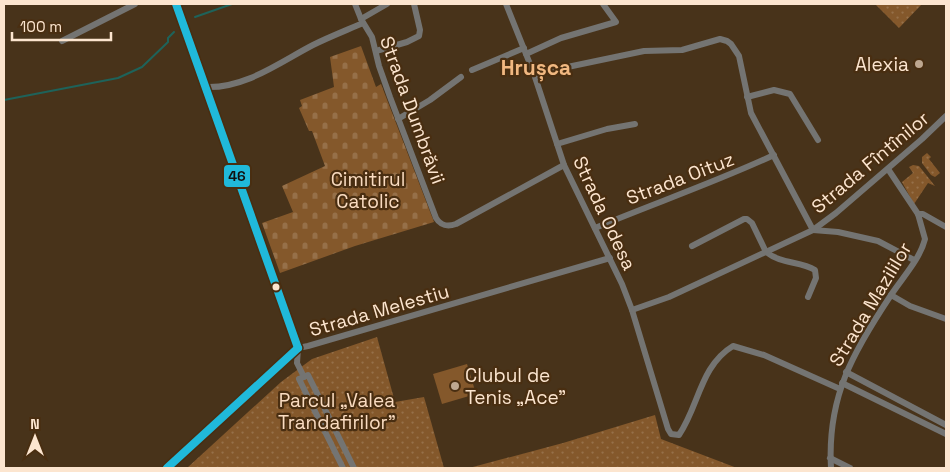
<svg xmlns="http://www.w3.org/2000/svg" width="950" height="472" viewBox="0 0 950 472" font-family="'Space Grotesk',sans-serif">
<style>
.green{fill:url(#green-dots)}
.cemetery{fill:url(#cemetery-stones)}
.pitch{fill:#84582b}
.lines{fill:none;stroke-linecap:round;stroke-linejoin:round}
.stream{stroke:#1e635a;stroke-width:2}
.minor{stroke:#747472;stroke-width:6}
.bus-1-casing{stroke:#492e11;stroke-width:11}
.bus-1{stroke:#20b9da;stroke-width:8}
.poi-dot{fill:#bda790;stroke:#492e11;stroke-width:2}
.bus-dot{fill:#fce5cf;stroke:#492e11;stroke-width:2}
.labels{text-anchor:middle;stroke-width:4.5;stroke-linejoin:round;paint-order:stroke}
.poi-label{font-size:19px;fill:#fce5cf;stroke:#492e11;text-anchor:end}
.street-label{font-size:19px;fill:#fce5cf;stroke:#492e11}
.park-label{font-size:19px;fill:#fadcc1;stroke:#492e11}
.quarter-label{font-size:21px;font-weight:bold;fill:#f1b881;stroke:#492e11}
.line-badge{stroke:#492e11;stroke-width:2}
.pale-badge-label{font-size:14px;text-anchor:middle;font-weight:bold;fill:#111}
</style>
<defs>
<pattern id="green-dots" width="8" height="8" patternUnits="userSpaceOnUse" patternTransform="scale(1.25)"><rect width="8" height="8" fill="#84582b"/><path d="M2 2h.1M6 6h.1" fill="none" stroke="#967049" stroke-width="1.8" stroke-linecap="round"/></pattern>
<pattern id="cemetery-stones" width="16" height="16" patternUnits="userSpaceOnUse" patternTransform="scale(1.25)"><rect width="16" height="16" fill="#84582b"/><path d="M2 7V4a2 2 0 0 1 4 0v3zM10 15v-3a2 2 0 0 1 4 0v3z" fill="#967049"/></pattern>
</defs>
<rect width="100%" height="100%" fill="#48331a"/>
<!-- green -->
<g class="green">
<polygon points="875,4 922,4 899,28"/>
<polygon points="927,153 931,157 929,159 940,173 935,177 931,175 922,163 922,157"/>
<polygon points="913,165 919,166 935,186 928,183 914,204 902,182 913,173 909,167"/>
<polygon points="377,337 395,402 424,397 444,468 187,468 281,382 312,359"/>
<polygon points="655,415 661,439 737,468 469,468 563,443"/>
</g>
<!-- cemetery -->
<polygon class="cemetery" points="361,46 376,87 381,84 434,222 355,246 280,273 262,223 293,212 282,186 325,166 312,131 309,131 299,108 302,106 300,100 334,87 330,57"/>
<!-- pitch -->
<polygon class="pitch" points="467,364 476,394 442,404 433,374"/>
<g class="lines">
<!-- stream -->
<g class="stream">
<polyline points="195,17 232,4"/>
<polyline points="4,100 118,78 142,67 168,42 168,38 174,32"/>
</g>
<!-- minor -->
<g class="minor">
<polyline points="176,4 298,348 297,363 304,377"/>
<path d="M355 4 361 19 372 37 379 66 390 97 436 218C441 226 447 227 456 224L564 165"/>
<path d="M506 4 534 74 564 165 622 284 632 310 668 429 671 434 679 435C699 406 700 366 733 346L764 355 840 389"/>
<polyline points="361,19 387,4"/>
<polyline points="62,41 135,4"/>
<polyline points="376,51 407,42 419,36 420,30 414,4"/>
<polyline points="526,54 561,38 616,22 603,4"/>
<polyline points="472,70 524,48"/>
<polyline points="534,74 644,51 682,50 720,39 727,41 731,44 739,56 751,113 813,230 838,232 878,241 914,260"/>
<path d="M205 87C245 89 280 62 313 45 329 37 347 30 363 23"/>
<polyline points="747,97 774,90 790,94 818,140"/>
<polyline points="398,119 430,100 461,77"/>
<polyline points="557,144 607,129 635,124"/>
<polyline points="918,214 923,214 946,227"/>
<path d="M595 228C655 203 716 182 774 155"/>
<path d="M692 246 744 219H747L752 223 766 252C781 264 800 261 815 270L816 278 808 297"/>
<polyline points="891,295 910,306 946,319"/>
<polyline points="632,310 669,297 813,230 836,213 922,139 946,116"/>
<polyline points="846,372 946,425"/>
<polyline points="842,383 946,434"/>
<polyline points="830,458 850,468"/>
<polyline points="167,468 298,348 308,346 610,258"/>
<polyline points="343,468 299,379 308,375 354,468"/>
<path d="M831 468C827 397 853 352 891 295 903 277 920 259 925 239L918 214 888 169"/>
</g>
<defs>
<g id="bus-1">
<polyline points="176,4 298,348"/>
<polyline points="167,468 298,348"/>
</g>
</defs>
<!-- bus-1 casing -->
<use href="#bus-1" class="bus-1-casing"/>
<!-- bus-1 -->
<use href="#bus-1" class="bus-1"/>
</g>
<!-- markers -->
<g class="poi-dot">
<circle cx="919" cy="64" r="5"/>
<circle cx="455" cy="386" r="5"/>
</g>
<circle class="bus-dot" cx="276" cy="287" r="4.5"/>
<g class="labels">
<!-- poi labels -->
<g class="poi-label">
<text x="909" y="71">Alexia</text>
<text x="465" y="382" text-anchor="start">Clubul de<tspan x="465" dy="22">Tenis „Ace”</tspan></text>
</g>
<!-- street labels -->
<g class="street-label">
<text transform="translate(413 110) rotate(70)" y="7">Strada Dumbrăvii</text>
<text transform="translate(870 162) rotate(-40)" y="7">Strada Fîntînilor</text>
<text transform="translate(680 178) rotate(-21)" y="7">Strada Oituz</text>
<text transform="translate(605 213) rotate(65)" y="7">Strada Odesa</text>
<text transform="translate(870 304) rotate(-59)" y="7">Strada Mazililor</text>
<text transform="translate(379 310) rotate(-16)" y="7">Strada Melestiu</text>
</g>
<!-- park labels -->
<g class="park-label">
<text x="368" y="186">Cimitirul<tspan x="368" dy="22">Catolic</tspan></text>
<text x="337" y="407">Parcul „Valea<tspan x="337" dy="22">Trandafirilor”</tspan></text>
</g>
<!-- quarter labels -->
<g class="quarter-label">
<text x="536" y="75">Hrușca</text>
</g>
</g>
<rect class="line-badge" x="223" y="164" width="28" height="24" rx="5" fill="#20b9da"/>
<g class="pale-badge-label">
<text x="237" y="181">46</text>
</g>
<!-- border -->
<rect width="950" height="472" fill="none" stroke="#fce5cf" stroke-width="10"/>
<!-- north arrow -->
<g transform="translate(35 437)" stroke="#492e11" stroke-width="4" paint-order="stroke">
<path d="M0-4L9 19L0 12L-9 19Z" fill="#fce5cf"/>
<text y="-8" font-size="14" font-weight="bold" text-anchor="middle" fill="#fce5cf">N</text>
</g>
<!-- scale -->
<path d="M12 32v8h99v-8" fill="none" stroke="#fce5cf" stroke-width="2.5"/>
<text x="20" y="32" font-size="15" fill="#fce5cf" stroke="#492e11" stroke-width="4" paint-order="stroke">100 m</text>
</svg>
